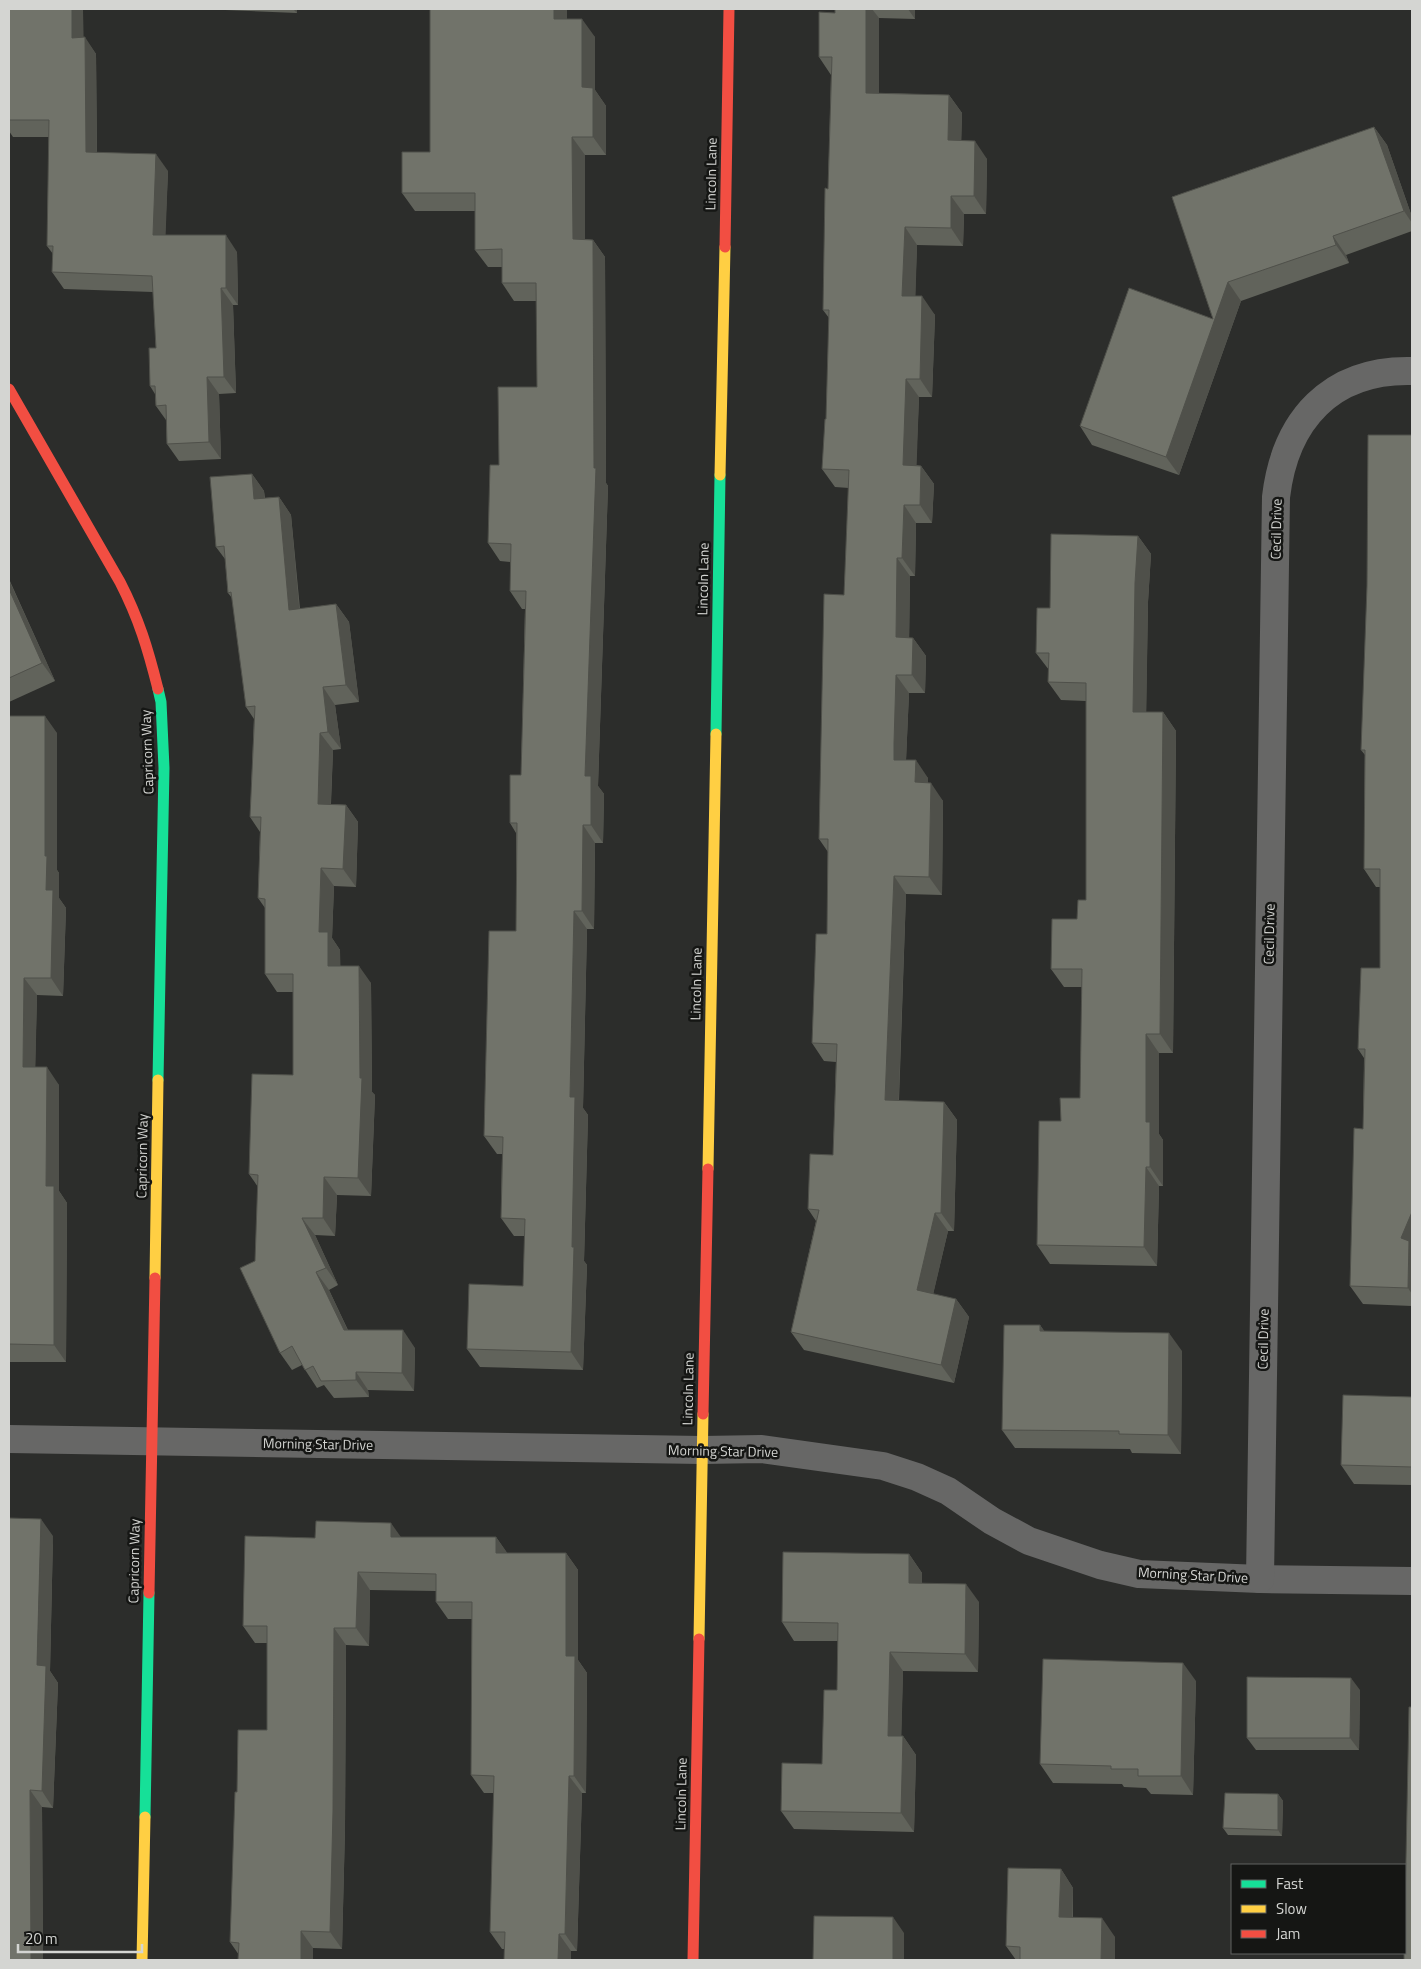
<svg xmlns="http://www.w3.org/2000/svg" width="1421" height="1969" viewBox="0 0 1421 1969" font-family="'Titillium Web',sans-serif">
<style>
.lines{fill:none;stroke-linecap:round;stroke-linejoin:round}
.street{stroke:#676766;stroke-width:28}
.fast{stroke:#16e098;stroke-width:11}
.slow{stroke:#ffcf43;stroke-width:11}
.jam{stroke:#f24e42;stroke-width:11}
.wall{fill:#61635b}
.shaded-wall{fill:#4f504a}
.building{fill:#71736a;stroke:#4f504a}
.labels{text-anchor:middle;stroke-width:5;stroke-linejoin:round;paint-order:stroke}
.street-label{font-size:14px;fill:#d4d5d2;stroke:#151614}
</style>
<rect width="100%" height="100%" fill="#2c2d2b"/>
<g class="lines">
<!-- street -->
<g class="street">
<polyline points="9,1439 702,1450 762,1449 883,1466 917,1477 948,1491 992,1521 1029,1541 1100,1565 1139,1574 1260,1579 1412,1581"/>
<path d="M1260 1579 1276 497C1285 420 1331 369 1412 371"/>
</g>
<!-- fast -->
<g class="fast">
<polyline points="158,689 161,702 164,768 158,1080"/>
<polyline points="716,734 720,475"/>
<polyline points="145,1817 149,1593"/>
</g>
<!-- slow -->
<g class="slow">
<polyline points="720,475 725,247"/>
<polyline points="708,1169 716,734"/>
<polyline points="155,1278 158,1080"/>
<polyline points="699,1639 703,1414"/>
<polyline points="142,1960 145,1817"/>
</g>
<!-- jam -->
<g class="jam">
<polyline points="725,247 729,9"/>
<path d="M9 389 120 582C139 619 148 649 158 689"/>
<polyline points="703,1414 708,1169"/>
<polyline points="149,1593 155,1278"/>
<polyline points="693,1960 699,1639"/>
</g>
</g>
<!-- wall -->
<g class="wall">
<polygon points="9,9 84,37 96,54 97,153 168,171 165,235 237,252 238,305 233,305 236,393 219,394 221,459 179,461 167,444 166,420 156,406 155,394 150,386 156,348 153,292 64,289 52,272 53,254 47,246 49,137 13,137 9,131"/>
<polygon points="224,9 297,9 297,13 225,10"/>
<polygon points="430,9 567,9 567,19 595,37 595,90 606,106 606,155 585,155 585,239 593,240 605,257 606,483 608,486 598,786 604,794 603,843 595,843 594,929 587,929 583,1108 588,1115 584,1261 587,1265 583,1370 480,1367 467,1349 523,1286 525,1236 514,1236 501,1218 502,1154 497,1154 484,1136 516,931 516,833 510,823 521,775 525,609 522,609 510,591 510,562 500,561 488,543 499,465 537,387 537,301 514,301 502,283 502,267 488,267 475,250 475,211 415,211 402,193 430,152"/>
<polygon points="835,9 915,9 915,19 879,18 879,93 949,95 962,113 961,141 987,159 986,214 964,214 963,246 917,245 915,296 935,315 932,397 919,397 916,465 921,466 934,484 932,523 916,523 915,576 910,576 909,638 913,638 926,656 925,693 909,693 906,760 928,778 928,783 943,801 942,895 906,894 899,1101 944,1102 957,1120 954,1231 948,1231 933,1294 956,1299 969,1317 954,1383 804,1350 791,1332 816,1221 808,1209 833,1155 836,1062 824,1061 812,1043 827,934 828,852 819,839 844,595 849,488 835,487 822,469 826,419 829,318 823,310 828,189 831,75 819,57 835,13"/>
<polygon points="1374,127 1387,145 1412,217 1412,231 1346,255 1349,263 1241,301 1179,475 1092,445 1080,426 1213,319 1172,197"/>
<polygon points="1412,435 1412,1306 1363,1304 1350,1286 1363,1129 1364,1058 1358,1049 1380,968 1380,887 1376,887 1364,869 1365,755 1361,750"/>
<polygon points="252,474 264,491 265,498 279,497 291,515 300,609 336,604 349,622 359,702 335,705 341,749 333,750 331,804 346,805 358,822 356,887 334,886 332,938 340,950 340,966 371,983 372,1092 375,1095 371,1196 337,1195 335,1236 315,1235 338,1285 329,1290 348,1330 415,1348 414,1391 368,1390 369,1397 334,1398 324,1385 317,1388 302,1365 292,1370 280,1353 255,1261 258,1187 249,1174 293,1075 293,992 277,992 265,974 265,908 258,898 260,832 250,817 254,719 246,707 232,598 228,593 225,559 216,547"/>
<polygon points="1138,536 1151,554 1148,602 1146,712 1163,712 1176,731 1173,1053 1159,1053 1159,1134 1163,1140 1163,1186 1159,1186 1157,1266 1050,1264 1037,1245 1061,1121 1080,1098 1082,987 1064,987 1051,969 1077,919 1086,900 1086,701 1061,700 1048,682 1049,670 1036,653 1050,608"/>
<polygon points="9,579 55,681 9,702"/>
<polygon points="9,716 57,733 57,870 59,873 59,898 66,908 63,996 37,995 35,1067 59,1085 59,1191 67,1203 66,1362 9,1362"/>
<polygon points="1040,1325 1044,1331 1182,1351 1181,1454 1132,1453 1130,1449 1015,1448 1002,1430"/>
<polygon points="1412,1397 1412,1485 1354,1484 1341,1465"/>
<polygon points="53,1536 50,1671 58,1683 53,1808 42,1807 43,1960 9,1960"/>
<polygon points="496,1537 507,1553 566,1553 578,1570 578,1660 587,1673 586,1793 582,1793 577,1951 571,1951 571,1960 504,1960 504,1949 502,1949 490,1932 494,1793 484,1793 471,1775 472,1619 448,1619 436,1602 436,1591 370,1590 369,1646 346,1645 345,1828 342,1949 313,1948 313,1960 238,1960 239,1955 230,1942 237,1792 267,1730 267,1643 255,1643 243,1626 315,1538"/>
<polygon points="909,1554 922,1573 922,1583 979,1602 978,1672 903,1671 901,1736 903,1736 916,1755 914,1832 794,1829 781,1811 822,1764 837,1690 838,1641 794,1641 782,1622"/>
<polygon points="1196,1681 1193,1795 1151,1794 1146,1788 1124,1787 1122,1784 1053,1783 1040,1764"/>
<polygon points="1360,1690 1359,1750 1256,1750 1247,1738"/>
<polygon points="1278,1794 1283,1801 1282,1836 1228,1835 1223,1828"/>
<polygon points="1061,1869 1073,1888 1073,1918 1115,1937 1115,1960 1016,1960 1006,1946"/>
</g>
<!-- shaded-wall -->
<g class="shaded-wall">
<polygon points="72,9 83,9 84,55 72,38"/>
<polygon points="293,9 297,9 297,13"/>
<polygon points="554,9 567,9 567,37 554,19"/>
<polygon points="866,9 872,9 879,18 879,111 866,93"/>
<polygon points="908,9 915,9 915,19"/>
<polygon points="582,19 595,37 595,90 606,106 606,155 593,137 582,87"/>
<polygon points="85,37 96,54 97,169 86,152"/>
<polygon points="949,95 962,113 961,158 948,140"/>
<polygon points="1374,127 1387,145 1412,217 1412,223 1404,211"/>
<polygon points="572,137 585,155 585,257 573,239"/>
<polygon points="975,141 987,159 986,214 974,196"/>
<polygon points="156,154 168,171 165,251 153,235"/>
<polygon points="951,196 964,214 963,246 951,228"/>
<polygon points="905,227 917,245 915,314 902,296"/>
<polygon points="226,235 237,252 238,305 226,288"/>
<polygon points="1333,236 1346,255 1349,263 1336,245"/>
<polygon points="593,240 605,257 606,483 608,486 598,786 604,794 603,843 591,825 585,776 594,468"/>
<polygon points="1228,282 1241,301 1179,475 1166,457"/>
<polygon points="221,288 233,305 236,393 224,377"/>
<polygon points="922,296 935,315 932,397 920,379"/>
<polygon points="207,377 219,394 221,459 209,442"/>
<polygon points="906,379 919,397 916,483 903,465"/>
<polygon points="921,466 934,484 932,523 920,505"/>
<polygon points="252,474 264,491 266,517 254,499"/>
<polygon points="279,497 291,515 301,628 289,610"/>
<polygon points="904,505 916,523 915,576 902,558"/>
<polygon points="1138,536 1151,554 1148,602 1146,731 1133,712 1135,583"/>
<polygon points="897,558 910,576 909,656 896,637"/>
<polygon points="9,580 55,681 42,663 9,589"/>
<polygon points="336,604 349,622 359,702 346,685"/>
<polygon points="913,638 926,656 925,693 912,675"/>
<polygon points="896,675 909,693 906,761 894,760 894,743"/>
<polygon points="323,687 335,705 341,749 328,732"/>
<polygon points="1163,712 1176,731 1173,1053 1160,1034"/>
<polygon points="45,716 57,733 57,870 59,873 59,898 66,908 63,996 51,978 46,890 45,856"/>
<polygon points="320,733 333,750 330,821 318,804"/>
<polygon points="916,760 928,778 928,800 915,782"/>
<polygon points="931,783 943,801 942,895 929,877"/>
<polygon points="346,805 358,822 356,887 343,869"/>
<polygon points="583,825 595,843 594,929 582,911"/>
<polygon points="321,868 334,886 332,938 340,950 341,984 328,966 319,932"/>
<polygon points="894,876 906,894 898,1118 885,1100"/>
<polygon points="574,911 587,929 583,1108 588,1115 584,1261 587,1265 583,1370 571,1352 572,1247 570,1097"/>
<polygon points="359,966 371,983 372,1092 375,1095 371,1196 358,1178 360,1078"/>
<polygon points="24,978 37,995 35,1084 23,1067"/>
<polygon points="1146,1034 1159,1053 1159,1134 1163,1140 1163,1186 1150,1167 1146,1122"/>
<polygon points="47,1067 59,1085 59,1191 67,1203 66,1362 54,1345 46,1186"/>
<polygon points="944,1102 957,1120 954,1231 941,1213"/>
<polygon points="1146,1167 1159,1186 1157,1266 1144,1247"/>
<polygon points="324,1177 337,1195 335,1236 323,1218"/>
<polygon points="1412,1212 1412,1294 1408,1288 1401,1238"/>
<polygon points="935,1213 948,1231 930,1308 917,1290"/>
<polygon points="302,1218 315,1235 338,1285 326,1268"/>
<polygon points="316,1272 329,1290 356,1348 344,1330"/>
<polygon points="956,1299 969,1317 954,1383 941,1365"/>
<polygon points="1040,1325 1053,1343 1040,1331"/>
<polygon points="403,1330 415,1348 414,1391 402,1373"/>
<polygon points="1169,1333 1182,1351 1181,1454 1168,1435"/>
<polygon points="356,1372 368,1390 369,1397 356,1380"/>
<polygon points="41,1519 53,1536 50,1671 58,1683 53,1808 42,1791 37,1665"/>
<polygon points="391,1523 403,1540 391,1537"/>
<polygon points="496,1537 508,1554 496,1553"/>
<polygon points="566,1553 578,1570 578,1660 587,1673 586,1793 574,1776 566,1656"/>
<polygon points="909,1554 922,1573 922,1601 909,1583"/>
<polygon points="358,1572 370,1590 369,1646 356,1628"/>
<polygon points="966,1584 979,1602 978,1672 965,1654"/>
<polygon points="334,1628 346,1645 345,1828 342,1949 330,1932"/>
<polygon points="890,1652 903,1671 901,1754 888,1736"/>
<polygon points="1183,1663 1196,1681 1193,1795 1181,1776"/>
<polygon points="1351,1678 1360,1690 1359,1750 1350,1738"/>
<polygon points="903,1736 916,1755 914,1832 901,1813"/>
<polygon points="569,1776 582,1793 577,1951 565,1934"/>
<polygon points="30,1790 42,1807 43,1960 31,1960"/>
<polygon points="1278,1794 1283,1801 1282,1836 1278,1830"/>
<polygon points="1061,1869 1073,1888 1072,1935 1059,1917"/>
<polygon points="893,1917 904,1933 904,1960 893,1960"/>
<polygon points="1102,1918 1115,1937 1115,1960 1101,1960"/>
<polygon points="301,1931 313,1948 313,1960 301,1960"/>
<polygon points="559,1934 571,1951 571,1960 558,1960"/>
</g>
<!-- building -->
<g class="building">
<polygon points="9,9 72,9 72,38 85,37 86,152 156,154 153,235 226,235 226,288 221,288 224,377 207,377 209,442 167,444 166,405 156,406 155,386 150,386 149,348 156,348 152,276 52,272 53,246 47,246 49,120 9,120"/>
<polygon points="430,9 554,9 554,19 582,19 582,87 593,88 593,137 572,137 573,239 593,240 594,468 596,468 585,776 591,776 591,825 583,825 582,911 574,911 570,1097 575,1097 572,1247 574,1247 571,1352 467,1349 469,1284 523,1286 525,1219 501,1218 503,1137 484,1136 489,931 516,931 517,823 510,823 510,775 521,775 526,591 510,591 511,544 488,543 490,465 499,465 498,387 537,387 536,283 502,283 502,249 475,250 475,193 402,193 402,152 430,152"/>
<polygon points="835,9 866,9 866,93 949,95 948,140 975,141 974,196 951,196 951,228 905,227 902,296 922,296 920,379 906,379 903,465 921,466 920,505 904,505 902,558 897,558 896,637 913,638 912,675 896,675 894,743 894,760 916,760 915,782 931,783 929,877 894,876 885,1100 944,1102 941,1213 935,1213 917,1290 956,1299 941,1365 791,1332 819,1210 808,1209 810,1154 833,1155 837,1044 812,1043 816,934 827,934 828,839 819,839 824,594 844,595 849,470 822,469 825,419 826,419 829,310 823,310 825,188 828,189 832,57 819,57 819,12 835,13"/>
<polygon points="1374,127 1404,211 1333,236 1336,245 1228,282 1166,457 1080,426 1129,288 1213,319 1172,197"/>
<polygon points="1368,435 1412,435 1412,1212 1401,1238 1409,1241 1408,1288 1350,1286 1354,1128 1363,1129 1365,1049 1358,1049 1361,968 1380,968 1380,869 1364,869 1365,750 1361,750 1367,586"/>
<polygon points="252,474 254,499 279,497 289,610 336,604 346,685 323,687 328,732 320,733 318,804 346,805 343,869 321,868 319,932 328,932 328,966 359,966 360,1078 362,1078 358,1178 324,1177 323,1218 302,1218 326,1268 316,1272 344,1330 403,1330 402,1373 356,1372 356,1380 321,1381 313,1366 305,1370 292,1346 280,1353 240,1268 255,1261 258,1175 249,1174 252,1074 293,1075 293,974 265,974 265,899 258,898 261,817 250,817 255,706 246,707 231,592 228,593 224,546 216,547 210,477"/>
<polygon points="1051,534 1138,536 1135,583 1133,712 1163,712 1160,1034 1146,1034 1146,1122 1150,1122 1150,1167 1146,1167 1144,1247 1037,1245 1039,1121 1061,1121 1060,1098 1080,1098 1082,969 1051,969 1052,919 1077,919 1078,900 1086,900 1086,683 1048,682 1049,653 1036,653 1037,608 1050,608"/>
<polygon points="9,589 42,663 9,678"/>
<polygon points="9,716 45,716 45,856 47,856 46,890 53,890 51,978 24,978 23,1067 47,1067 46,1186 54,1186 54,1345 9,1344"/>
<polygon points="1004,1325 1040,1325 1040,1331 1169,1333 1168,1435 1119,1434 1119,1431 1002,1430"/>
<polygon points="1343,1395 1412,1397 1412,1467 1341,1465"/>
<polygon points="9,1518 41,1519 37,1665 46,1666 42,1791 30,1790 31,1960 9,1960"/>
<polygon points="316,1521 391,1523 391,1537 496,1537 496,1553 566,1553 566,1656 575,1656 574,1776 569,1776 565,1934 559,1934 558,1960 504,1960 505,1932 490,1932 494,1776 471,1775 472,1602 436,1602 436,1574 358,1572 356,1628 334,1628 333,1811 330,1932 301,1931 301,1960 238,1960 239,1943 230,1942 235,1792 237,1792 238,1730 267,1730 267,1626 243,1626 245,1536 315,1538"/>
<polygon points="783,1552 909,1554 909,1583 966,1584 965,1654 890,1652 888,1736 903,1736 901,1813 781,1811 782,1763 822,1764 824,1690 837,1690 838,1623 782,1622"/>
<polygon points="1043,1659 1183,1663 1181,1776 1138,1776 1138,1769 1111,1769 1111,1766 1040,1764"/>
<polygon points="1247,1677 1351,1678 1350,1738 1247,1738"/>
<polygon points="1409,1707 1412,1707 1412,1960 1404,1960 1404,1953 1405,1953 1405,1909"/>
<polygon points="1225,1793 1278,1794 1278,1830 1223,1828"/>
<polygon points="1008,1868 1061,1869 1059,1917 1102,1918 1101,1960 1020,1960 1020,1947 1006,1946"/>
<polygon points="814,1916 893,1917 893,1960 813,1960"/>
</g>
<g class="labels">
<!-- street labels -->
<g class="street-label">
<text transform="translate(711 174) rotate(-89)" y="5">Lincoln Lane</text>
<text transform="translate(1276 529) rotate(-89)" y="5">Cecil Drive</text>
<text transform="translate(703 579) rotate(-89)" y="5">Lincoln Lane</text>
<text transform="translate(147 752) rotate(-92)" y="5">Capricorn Way</text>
<text transform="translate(1269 934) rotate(-89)" y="5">Cecil Drive</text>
<text transform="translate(696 984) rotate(-89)" y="5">Lincoln Lane</text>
<text transform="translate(142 1156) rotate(-89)" y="5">Capricorn Way</text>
<text transform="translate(1263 1339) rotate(-89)" y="5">Cecil Drive</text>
<text transform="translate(688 1389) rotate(-89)" y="5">Lincoln Lane</text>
<text transform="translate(318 1444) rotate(1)" y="5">Morning Star Drive</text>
<text transform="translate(723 1451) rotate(1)" y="5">Morning Star Drive</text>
<text transform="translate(134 1561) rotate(-89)" y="5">Capricorn Way</text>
<text transform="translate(1193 1575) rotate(3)" y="5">Morning Star Drive</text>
<text transform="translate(681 1794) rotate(-89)" y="5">Lincoln Lane</text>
</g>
</g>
<!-- border -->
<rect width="1421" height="1969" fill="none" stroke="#d4d5d2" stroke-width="20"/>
<!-- legend -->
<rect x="1231" y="1864" width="175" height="90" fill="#151614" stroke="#616260"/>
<rect x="1241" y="1880" width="25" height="8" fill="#16e098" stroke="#616260"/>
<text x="1276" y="1889" font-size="15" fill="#d4d5d2">Fast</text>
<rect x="1241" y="1905" width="25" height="8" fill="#ffcf43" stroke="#616260"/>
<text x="1276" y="1914" font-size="15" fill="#d4d5d2">Slow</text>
<rect x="1241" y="1930" width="25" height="8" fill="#f24e42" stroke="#616260"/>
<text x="1276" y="1939" font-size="15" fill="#d4d5d2">Jam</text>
<!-- scale -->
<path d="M18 1944v8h124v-8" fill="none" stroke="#d4d5d2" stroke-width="2.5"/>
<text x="25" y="1944" font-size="15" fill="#d4d5d2" stroke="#151614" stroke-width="4" paint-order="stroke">20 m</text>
</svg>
